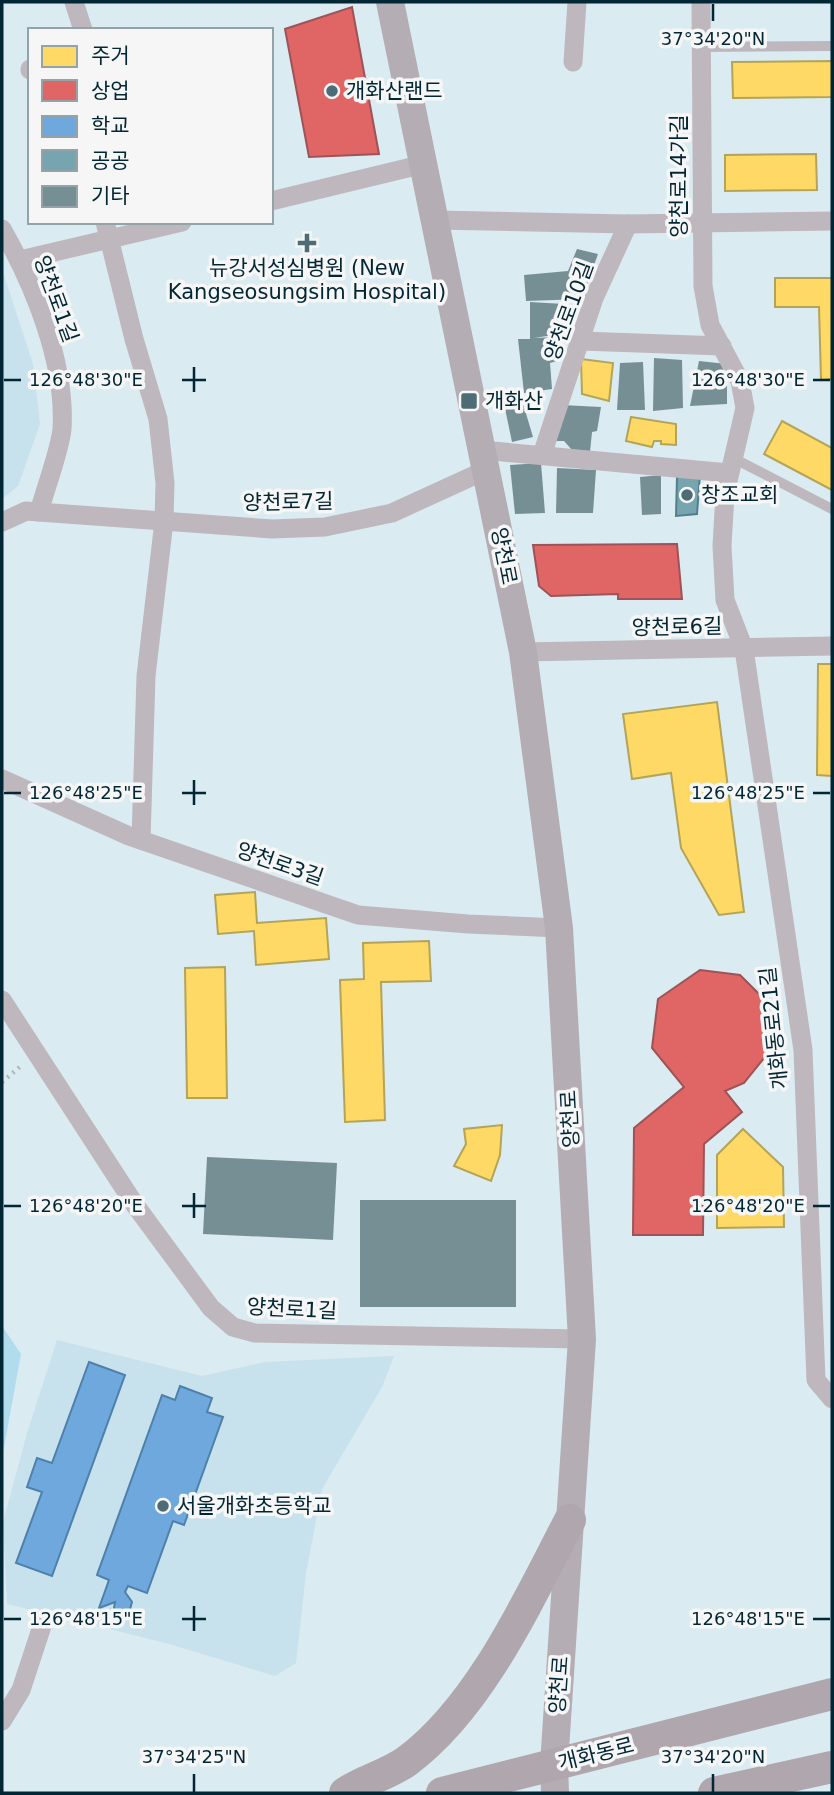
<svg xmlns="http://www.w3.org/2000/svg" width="834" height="1795" viewBox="0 0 834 1795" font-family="'DejaVu Sans','Noto Sans KR',sans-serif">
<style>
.built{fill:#c7e1ed}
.green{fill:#b1dcee}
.homes{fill:#ffd966;stroke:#b3a457;stroke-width:2}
.shops{fill:#e06666;stroke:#9d5357;stroke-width:2}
.schools{fill:#6fa8dc;stroke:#4e81aa;stroke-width:2}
.public{fill:#76a5af;stroke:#537f8a;stroke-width:2}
.building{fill:#768f94}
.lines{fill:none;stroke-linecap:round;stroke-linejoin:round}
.path{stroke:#b4b5ba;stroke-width:4.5;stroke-dasharray:2 5;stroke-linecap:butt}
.lane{stroke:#beb7bd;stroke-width:10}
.street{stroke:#beb7bd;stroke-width:19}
.secondary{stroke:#b5adb4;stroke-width:28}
.primary{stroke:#b0a6ad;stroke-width:32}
.ticks{fill:none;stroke:#022734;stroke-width:2.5}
.poi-dot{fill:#4e6c76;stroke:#f6f6f6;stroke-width:2.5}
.labels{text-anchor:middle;stroke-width:7;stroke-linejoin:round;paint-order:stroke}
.poi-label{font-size:21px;fill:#022734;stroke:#f6f6f6;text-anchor:start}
.street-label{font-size:21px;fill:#022734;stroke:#f6f6f6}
.ticks-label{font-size:18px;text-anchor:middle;fill:#022734;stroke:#f6f6f6;stroke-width:7;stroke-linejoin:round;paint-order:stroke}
</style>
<rect width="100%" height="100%" fill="#daebf2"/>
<!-- built -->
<g class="built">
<polygon points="2,269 33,364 40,424 18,486 2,499"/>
<polygon points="57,1340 202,1376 265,1362 394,1356 382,1387 322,1489 306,1573 296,1663 275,1676 166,1643 7,1604 3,1522 28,1430"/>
</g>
<!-- green -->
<polygon class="green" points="2,1326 21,1354 2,1458"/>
<!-- homes -->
<g class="homes">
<polygon points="832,61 832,97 733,98 732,62"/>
<polygon points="816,154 817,190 725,191 725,155"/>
<polygon points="775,278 832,278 832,379 821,380 819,307 775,307"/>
<polygon points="581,359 613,363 609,401 582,394"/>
<polygon points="631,417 676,424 676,445 661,444 661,441 654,441 652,447 626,441"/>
<polygon points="782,421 832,448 832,490 764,454"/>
<polygon points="818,664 832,664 832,776 817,775"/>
<polygon points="717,702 744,912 719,915 681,848 671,773 632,779 623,714"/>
<polygon points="255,892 257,923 326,918 329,959 256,965 254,931 218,934 215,895"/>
<polygon points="429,941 431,981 381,982 385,1120 345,1122 340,980 364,979 363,943"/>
<polygon points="225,967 227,1098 187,1098 185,968"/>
<polygon points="502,1125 500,1155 491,1181 454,1166 466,1144 464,1129"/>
<polygon points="743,1129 783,1167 784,1227 717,1228 717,1155"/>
</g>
<!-- shops -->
<g class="shops">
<polygon points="352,7 379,154 309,157 285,29"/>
<polygon points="677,544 682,599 618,599 618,594 551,596 539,586 533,545"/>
<polygon points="700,970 740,975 768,1003 773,1047 744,1083 725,1091 742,1112 704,1144 703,1235 633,1235 634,1128 684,1087 652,1048 658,999"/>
</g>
<!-- schools -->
<g class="schools">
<polygon points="89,1362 125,1375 52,1576 16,1563 42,1492 27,1487 37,1458 52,1463"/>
<polygon points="180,1386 212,1398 207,1412 223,1417 184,1525 173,1521 147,1593 128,1586 125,1592 132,1602 129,1613 123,1615 118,1613 114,1608 115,1602 99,1608 109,1580 97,1575 162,1395 175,1400"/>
</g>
<!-- public -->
<polygon class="public" points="700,474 697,514 676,516 677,477"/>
<!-- building -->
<g class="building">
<polygon points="577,249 598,254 582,299 526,301 524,275 568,271"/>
<polygon points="530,302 564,304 566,333 534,338 557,337 560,360 550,363 552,389 524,393 518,339 530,339"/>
<polygon points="654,358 682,360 683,408 653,411"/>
<polygon points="699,361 727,364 727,404 690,406"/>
<polygon points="643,362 645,410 617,410 620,363"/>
<polygon points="519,390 533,437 512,442 502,394"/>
<polygon points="562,405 601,407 597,431 592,432 590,452 572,450 564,441 555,441"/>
<polygon points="541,463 545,513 515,514 510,465"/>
<polygon points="557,468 596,470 593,513 556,513"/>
<polygon points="661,475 661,514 642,515 640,477"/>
<polygon points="207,1157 337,1163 333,1240 203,1234"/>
<rect x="360" y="1200" width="156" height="107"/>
</g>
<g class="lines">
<!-- path -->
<polyline class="path" points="2,1082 22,1065"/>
<!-- lane -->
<g class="lane">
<polyline points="701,47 832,46"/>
<polyline points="733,458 832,509"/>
</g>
<!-- street -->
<g class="street">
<polyline points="74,2 83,30"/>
<polyline points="701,2 703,286 710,325 740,381 745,408 725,494 722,546 725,600 744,649 803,1050 816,1380 832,1399"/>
<polyline points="573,62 577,2"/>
<polyline points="30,69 30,70"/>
<polyline points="271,201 424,164"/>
<polyline points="436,220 628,224 832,221"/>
<polyline points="105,222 134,339 158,419 165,483 164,521 146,676 141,840"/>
<path d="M2 229C34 285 66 363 62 429 60 450 45 490 39 512L26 511 2 522"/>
<polyline points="20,260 182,222"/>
<polyline points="581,341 722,346"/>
<polyline points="482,450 729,473"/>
<polyline points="542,455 594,298 628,224"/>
<polyline points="39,512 272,529 325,527 392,513 486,470"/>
<polyline points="523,652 832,646"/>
<polyline points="2,779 129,836 358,915 468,924 559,928"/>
<polyline points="2,1000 135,1205 211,1308 233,1327 255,1333 582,1339"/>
<polyline points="2,1721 21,1690 42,1626"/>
</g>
<!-- secondary -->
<polyline class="secondary" points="390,2 523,652 559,928 582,1339 554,1765 555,1793"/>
<!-- primary -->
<g class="primary">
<path d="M345 1793C364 1780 388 1775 407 1761 480 1707 529 1599 570 1520"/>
<polyline points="442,1793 832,1694"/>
<polyline points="714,1793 832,1767"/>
</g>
</g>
<!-- ticks -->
<path class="ticks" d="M713 4V21M194 367V392M4 380H21M182 380H206M813 380H830M194 780V805M4 793H21M182 793H206M813 793H830M194 1193V1218M4 1206H21M182 1206H206M813 1206H830M194 1606V1631M4 1619H21M182 1619H206M813 1619H830M194 1774V1792M713 1774V1792"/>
<!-- markers -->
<g class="poi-dot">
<circle cx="332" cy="91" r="7"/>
<path d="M303.5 232.5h7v7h7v7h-7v7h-7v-7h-7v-7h7z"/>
<rect x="460" y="392" width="18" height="18" rx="3.5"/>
<circle cx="687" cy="495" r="7"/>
<circle cx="163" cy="1506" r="7"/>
</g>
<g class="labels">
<!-- poi labels -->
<g class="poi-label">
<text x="346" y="98">개화산랜드</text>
<text x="307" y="275" text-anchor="middle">뉴강서성심병원 (New<tspan x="307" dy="24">Kangseosungsim Hospital)</tspan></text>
<text x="485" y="408">개화산</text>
<text x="701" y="502">창조교회</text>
<text x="177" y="1513">서울개화초등학교</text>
</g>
<!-- street labels -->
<g class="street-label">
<text transform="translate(679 176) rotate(-90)" y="7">양천로14가길</text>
<text transform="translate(56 299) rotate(70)" y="7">양천로1길</text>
<text transform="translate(569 311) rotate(-70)" y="7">양천로10길</text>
<text transform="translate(288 502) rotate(-1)" y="7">양천로7길</text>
<text transform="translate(504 556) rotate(79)" y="7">양천로</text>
<text transform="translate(677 627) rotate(-1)" y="7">양천로6길</text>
<text transform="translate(280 864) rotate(19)" y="7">양천로3길</text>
<text transform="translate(774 1028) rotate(-96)" y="7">개화동로21길</text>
<text transform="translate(570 1119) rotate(-93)" y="7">양천로</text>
<text transform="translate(292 1309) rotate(3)" y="7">양천로1길</text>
<text transform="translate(559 1685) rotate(-86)" y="7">양천로</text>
<text transform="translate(596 1754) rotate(-14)" y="7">개화동로</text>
</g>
</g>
<g class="ticks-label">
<text x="713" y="45">37°34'20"N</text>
<text x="748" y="386">126°48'30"E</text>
<text x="86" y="386">126°48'30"E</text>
<text x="748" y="799">126°48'25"E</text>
<text x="86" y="799">126°48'25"E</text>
<text x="86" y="1212">126°48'20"E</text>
<text x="748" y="1212">126°48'20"E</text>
<text x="86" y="1625">126°48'15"E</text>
<text x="748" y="1625">126°48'15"E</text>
<text x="194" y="1763">37°34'25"N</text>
<text x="713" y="1763">37°34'20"N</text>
</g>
<!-- border -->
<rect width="834" height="1795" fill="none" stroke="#022734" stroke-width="7"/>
<!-- legend -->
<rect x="28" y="28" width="245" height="196" fill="#f6f6f6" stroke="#94a3a8" stroke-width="2"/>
<rect x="42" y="46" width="35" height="21" fill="#ffd966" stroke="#94a3a8" stroke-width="2"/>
<text x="91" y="63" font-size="21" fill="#022734">주거</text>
<rect x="42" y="80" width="35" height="21" fill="#e06666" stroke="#94a3a8" stroke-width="2"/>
<text x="91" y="98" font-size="21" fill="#022734">상업</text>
<rect x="42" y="116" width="35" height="21" fill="#6fa8dc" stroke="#94a3a8" stroke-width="2"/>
<text x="91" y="133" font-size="21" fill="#022734">학교</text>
<rect x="42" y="150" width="35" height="21" fill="#76a5af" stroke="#94a3a8" stroke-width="2"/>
<text x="91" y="168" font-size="21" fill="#022734">공공</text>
<rect x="42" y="186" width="35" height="21" fill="#768f94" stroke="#94a3a8" stroke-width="2"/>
<text x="91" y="203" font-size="21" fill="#022734">기타</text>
</svg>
